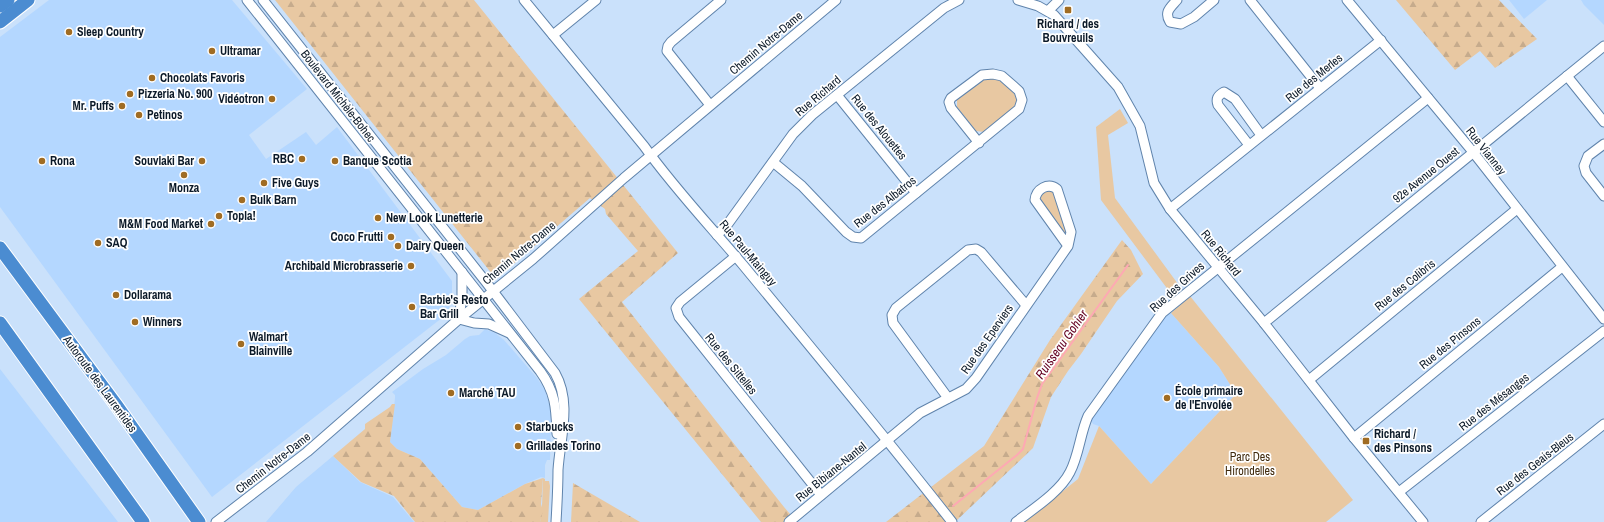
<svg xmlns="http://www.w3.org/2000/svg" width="1604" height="522" viewBox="0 0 1604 522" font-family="'Archivo Narrow',sans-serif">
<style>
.built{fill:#b4d7ff}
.green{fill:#e8c8a2}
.forest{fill:url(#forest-firs)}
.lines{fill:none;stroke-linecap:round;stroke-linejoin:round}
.stream{stroke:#fea9b3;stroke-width:2}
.minor-casing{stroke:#6084ac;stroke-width:11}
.highway-casing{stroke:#fff;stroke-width:15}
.minor{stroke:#fff;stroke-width:9}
.highway{stroke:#4b8cd1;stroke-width:13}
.poi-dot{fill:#a06c23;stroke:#fff;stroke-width:1.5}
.labels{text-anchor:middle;stroke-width:3.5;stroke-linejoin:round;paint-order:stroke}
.poi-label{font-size:12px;font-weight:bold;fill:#0c1a29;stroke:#fff;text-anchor:start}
.street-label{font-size:12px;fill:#0c1a29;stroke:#fff}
.park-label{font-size:12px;fill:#402b0e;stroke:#fff}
.water-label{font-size:13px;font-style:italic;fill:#640021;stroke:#fff}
</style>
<defs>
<pattern id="forest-firs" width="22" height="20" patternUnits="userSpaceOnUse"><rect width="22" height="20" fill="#e8c8a2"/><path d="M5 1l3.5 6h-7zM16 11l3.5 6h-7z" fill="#c6ab8c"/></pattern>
</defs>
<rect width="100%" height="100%" fill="#cae1fb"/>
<!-- built -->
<g class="built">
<polygon points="49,0 232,0 307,89 249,135 266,159 306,132 316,145 337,127 452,281 452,300 447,314 212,497 0,207 0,37"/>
<polygon points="1509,0 1547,0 1524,19"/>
<polygon points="1581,0 1604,0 1604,25 1584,5"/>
<polygon points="1162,313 1171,313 1219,367 1236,394 1151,484 1099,426 1093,424 1088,416"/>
<polygon points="485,329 495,333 504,340 537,378 545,390 550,407 551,416 550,460 547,460 545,465 545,478 541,477 525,484 478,510 462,507 420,459 397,449 390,442 395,398 395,395 392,392 423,369 446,355 465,339 470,336 479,335"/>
<polygon points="0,369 118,522 0,522"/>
<polygon points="333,456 360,482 393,497 414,522 266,522 296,487"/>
</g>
<!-- green -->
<g class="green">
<polygon points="990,77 1004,82 1017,97 1018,100 1016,107 984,132 976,131 957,107 957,98 981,79"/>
<polygon points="1120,109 1128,123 1108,135 1115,198 1178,284 1169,291 1101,200 1096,127"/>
<polygon points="1047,189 1053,189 1068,233 1067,234 1065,234 1040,201 1041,194"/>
<polygon points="1190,296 1353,500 1326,522 1024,522 1078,479 1099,426 1151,484 1236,394 1219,367 1171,313"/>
<path d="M543 478 545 479V481H549L550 486 548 522H540C543 508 542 493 543 478Z"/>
</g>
<!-- forest -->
<g class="forest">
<polygon points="275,0 474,0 678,253 622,302 784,507 797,522 761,522 579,299 638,251 606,214 605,209 590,198 496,279"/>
<polygon points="1396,0 1499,0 1537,39 1495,68 1480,51 1455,70"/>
<polygon points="1122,240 1131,250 1143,274 1117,301 1081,354 1068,371 1051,397 1033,448 955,522 886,522 984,446 1050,340"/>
<polygon points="392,404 395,404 390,442 397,449 420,459 462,507 478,510 525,484 543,478 541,504 543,511 540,522 415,522 394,496 361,482 333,456 365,429 365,424 390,407"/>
<polygon points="573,483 640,522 571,522"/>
</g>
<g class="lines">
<!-- stream -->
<polyline class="stream" points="953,506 1017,455 1023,449 1037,398 1042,384 1128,265"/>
<defs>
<g id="minor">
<path d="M247 0 540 371C556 393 556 409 557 434"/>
<path d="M263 0 486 282 555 373C572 403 560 438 558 470 558 487 557 505 556 522"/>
<path d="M524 0 644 146C674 188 710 226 743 265 813 350 884 435 952 522"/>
<polyline points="1018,0 1038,6 1054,15 1118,87 1140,126 1154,183 1170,209 1264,323 1354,438 1423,522"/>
<path d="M1177 0C1170 8 1164 12 1170 22L1181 24 1194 17 1214 0"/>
<polyline points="1250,0 1320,88"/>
<polyline points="1347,0 1473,152 1604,319"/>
<polyline points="1048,11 1059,0"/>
<polyline points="553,35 596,0"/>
<polyline points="1567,76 1604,122"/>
<polyline points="837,95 916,193"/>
<polyline points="710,105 667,51 668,46 671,42 721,0"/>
<polyline points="1604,144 1588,156 1584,166 1586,173 1604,196"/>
<path d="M1249 145 1218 105C1216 99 1217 96 1224 92L1235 99 1261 135"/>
<polyline points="773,162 802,186 846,232 853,237 861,238 1019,109 1022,100 1019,91 1002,76 993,74 982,75 951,98 949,102 951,108 979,143"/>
<polyline points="1170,209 1381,40"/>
<polyline points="717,235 727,225 793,134 812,115 944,8 959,0"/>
<polyline points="736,256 680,302 676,308 679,317 821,495"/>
<polyline points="459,319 474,323 489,324 509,333"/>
<polyline points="459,319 462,296 462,272"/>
<polyline points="1264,323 1604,46"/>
<polyline points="1309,380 1517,209"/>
<polyline points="948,398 893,323 892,315 896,308 968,250 976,249 981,252 1026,305"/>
<polyline points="1354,438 1562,267"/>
<polyline points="1399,492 1604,331"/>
<polyline points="216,522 307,452 459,319 533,259 624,178 836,0"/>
<path d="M789 522 920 413 966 389 976 378 1068 246 1071 232 1057 189C1048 182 1036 189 1035 200L1068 246"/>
<path d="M1016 522C1033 509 1060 492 1070 472 1079 455 1080 434 1088 416L1162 313 1428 98"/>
<polyline points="1481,522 1604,424"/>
</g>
<g id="highway">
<polyline points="0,6 8,0"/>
<polyline points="0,22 28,0"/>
<polyline points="0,248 117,406 199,522"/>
<polyline points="0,323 143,522"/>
</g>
</defs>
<!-- minor casing -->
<use href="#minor" class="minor-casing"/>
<!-- highway casing -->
<use href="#highway" class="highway-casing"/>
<!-- minor -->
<use href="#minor" class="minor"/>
<!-- highway -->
<use href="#highway" class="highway"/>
</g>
<!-- markers -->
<g class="poi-dot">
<rect x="1064" y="6" width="8" height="8" rx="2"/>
<circle cx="69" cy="32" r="4"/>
<circle cx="212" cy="51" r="4"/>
<circle cx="152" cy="78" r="4"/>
<circle cx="130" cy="94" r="4"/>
<circle cx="272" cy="99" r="4"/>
<circle cx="122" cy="106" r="4"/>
<circle cx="139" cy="115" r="4"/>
<circle cx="302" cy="159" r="4"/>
<circle cx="42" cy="161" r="4"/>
<circle cx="202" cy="161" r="4"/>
<circle cx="335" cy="161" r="4"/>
<circle cx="184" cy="175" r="4"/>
<circle cx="264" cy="183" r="4"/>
<circle cx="242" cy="200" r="4"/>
<circle cx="219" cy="216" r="4"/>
<circle cx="378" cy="218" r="4"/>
<circle cx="211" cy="224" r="4"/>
<circle cx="391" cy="237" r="4"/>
<circle cx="98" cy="243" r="4"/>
<circle cx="398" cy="246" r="4"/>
<circle cx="411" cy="266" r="4"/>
<circle cx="116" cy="295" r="4"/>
<circle cx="412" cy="307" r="4"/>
<circle cx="135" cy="322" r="4"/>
<circle cx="241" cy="344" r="4"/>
<circle cx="451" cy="393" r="4"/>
<circle cx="1167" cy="398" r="4"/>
<circle cx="518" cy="427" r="4"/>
<rect x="1362" y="437" width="8" height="8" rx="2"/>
<circle cx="518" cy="446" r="4"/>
</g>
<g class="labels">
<!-- poi labels -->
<g class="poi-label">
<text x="1068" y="28" text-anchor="middle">Richard / des<tspan x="1068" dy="14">Bouvreuils</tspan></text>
<text x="77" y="36">Sleep Country</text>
<text x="220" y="55">Ultramar</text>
<text x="160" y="82">Chocolats Favoris</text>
<text x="138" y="98">Pizzeria No. 900</text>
<text x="264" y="103" text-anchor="end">Vidéotron</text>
<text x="114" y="110" text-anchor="end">Mr. Puffs</text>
<text x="147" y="119">Petinos</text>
<text x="294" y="163" text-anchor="end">RBC</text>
<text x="50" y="165">Rona</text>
<text x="194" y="165" text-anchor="end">Souvlaki Bar</text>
<text x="343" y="165">Banque Scotia</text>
<text x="272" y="187">Five Guys</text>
<text x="184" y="192" text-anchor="middle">Monza</text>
<text x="250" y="204">Bulk Barn</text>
<text x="227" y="220">Topla!</text>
<text x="386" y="222">New Look Lunetterie</text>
<text x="203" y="228" text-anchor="end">M&amp;M Food Market</text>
<text x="383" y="241" text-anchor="end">Coco Frutti</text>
<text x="106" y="247">SAQ</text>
<text x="406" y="250">Dairy Queen</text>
<text x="403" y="270" text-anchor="end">Archibald Microbrasserie</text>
<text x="124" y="299">Dollarama</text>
<text x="420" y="304">Barbie's Resto<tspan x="420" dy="14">Bar Grill</tspan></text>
<text x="143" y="326">Winners</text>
<text x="249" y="341">Walmart<tspan x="249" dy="14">Blainville</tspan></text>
<text x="1175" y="395">École primaire<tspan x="1175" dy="14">de l'Envolée</tspan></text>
<text x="459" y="397">Marché TAU</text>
<text x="526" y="431">Starbucks</text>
<text x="1374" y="438">Richard /<tspan x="1374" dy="14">des Pinsons</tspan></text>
<text x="526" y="450">Grillades Torino</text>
</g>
<!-- street labels -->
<g class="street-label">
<text transform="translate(766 43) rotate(-40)" y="4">Chemin Notre-Dame</text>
<text transform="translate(1314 78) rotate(-39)" y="4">Rue des Merles</text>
<text transform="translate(338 96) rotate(52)" y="4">Boulevard Michèle-Bohec</text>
<text transform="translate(818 96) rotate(-40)" y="4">Rue Richard</text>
<text transform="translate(879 127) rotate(51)" y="4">Rue des Alouettes</text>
<text transform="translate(1486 151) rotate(52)" y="4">Rue Vianney</text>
<text transform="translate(1426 175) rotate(-39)" y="4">92e Avenue Ouest</text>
<text transform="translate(885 202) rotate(-38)" y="4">Rue des Albatros</text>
<text transform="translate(519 253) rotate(-40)" y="4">Chemin Notre-Dame</text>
<text transform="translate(748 253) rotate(50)" y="4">Rue Paul-Mainguy</text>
<text transform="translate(1221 253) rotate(51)" y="4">Rue Richard</text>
<text transform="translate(1405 285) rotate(-39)" y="4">Rue des Colibris</text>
<text transform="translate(1177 287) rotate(-42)" y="4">Rue des Grives</text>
<text transform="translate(987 339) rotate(-55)" y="4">Rue des Eperviers</text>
<text transform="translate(1450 343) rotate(-39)" y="4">Rue des Pinsons</text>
<text transform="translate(731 364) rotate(51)" y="4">Rue des Sittelles</text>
<text transform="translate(100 384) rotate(54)" y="4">Autoroute des Laurentides</text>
<text transform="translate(1494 402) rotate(-38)" y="4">Rue des Mésanges</text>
<text transform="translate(273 463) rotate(-38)" y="4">Chemin Notre-Dame</text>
<text transform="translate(1535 464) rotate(-38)" y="4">Rue des Geais-Bleus</text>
<text transform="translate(831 472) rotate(-39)" y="4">Rue Bibiane-Nantel</text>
</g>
<!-- park labels -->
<g class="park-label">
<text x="1250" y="461">Parc Des<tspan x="1250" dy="14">Hirondelles</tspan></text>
</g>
<!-- water labels -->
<g class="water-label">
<text transform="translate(1061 344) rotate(-55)" y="5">Ruisseau Gohier</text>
</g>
</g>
</svg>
